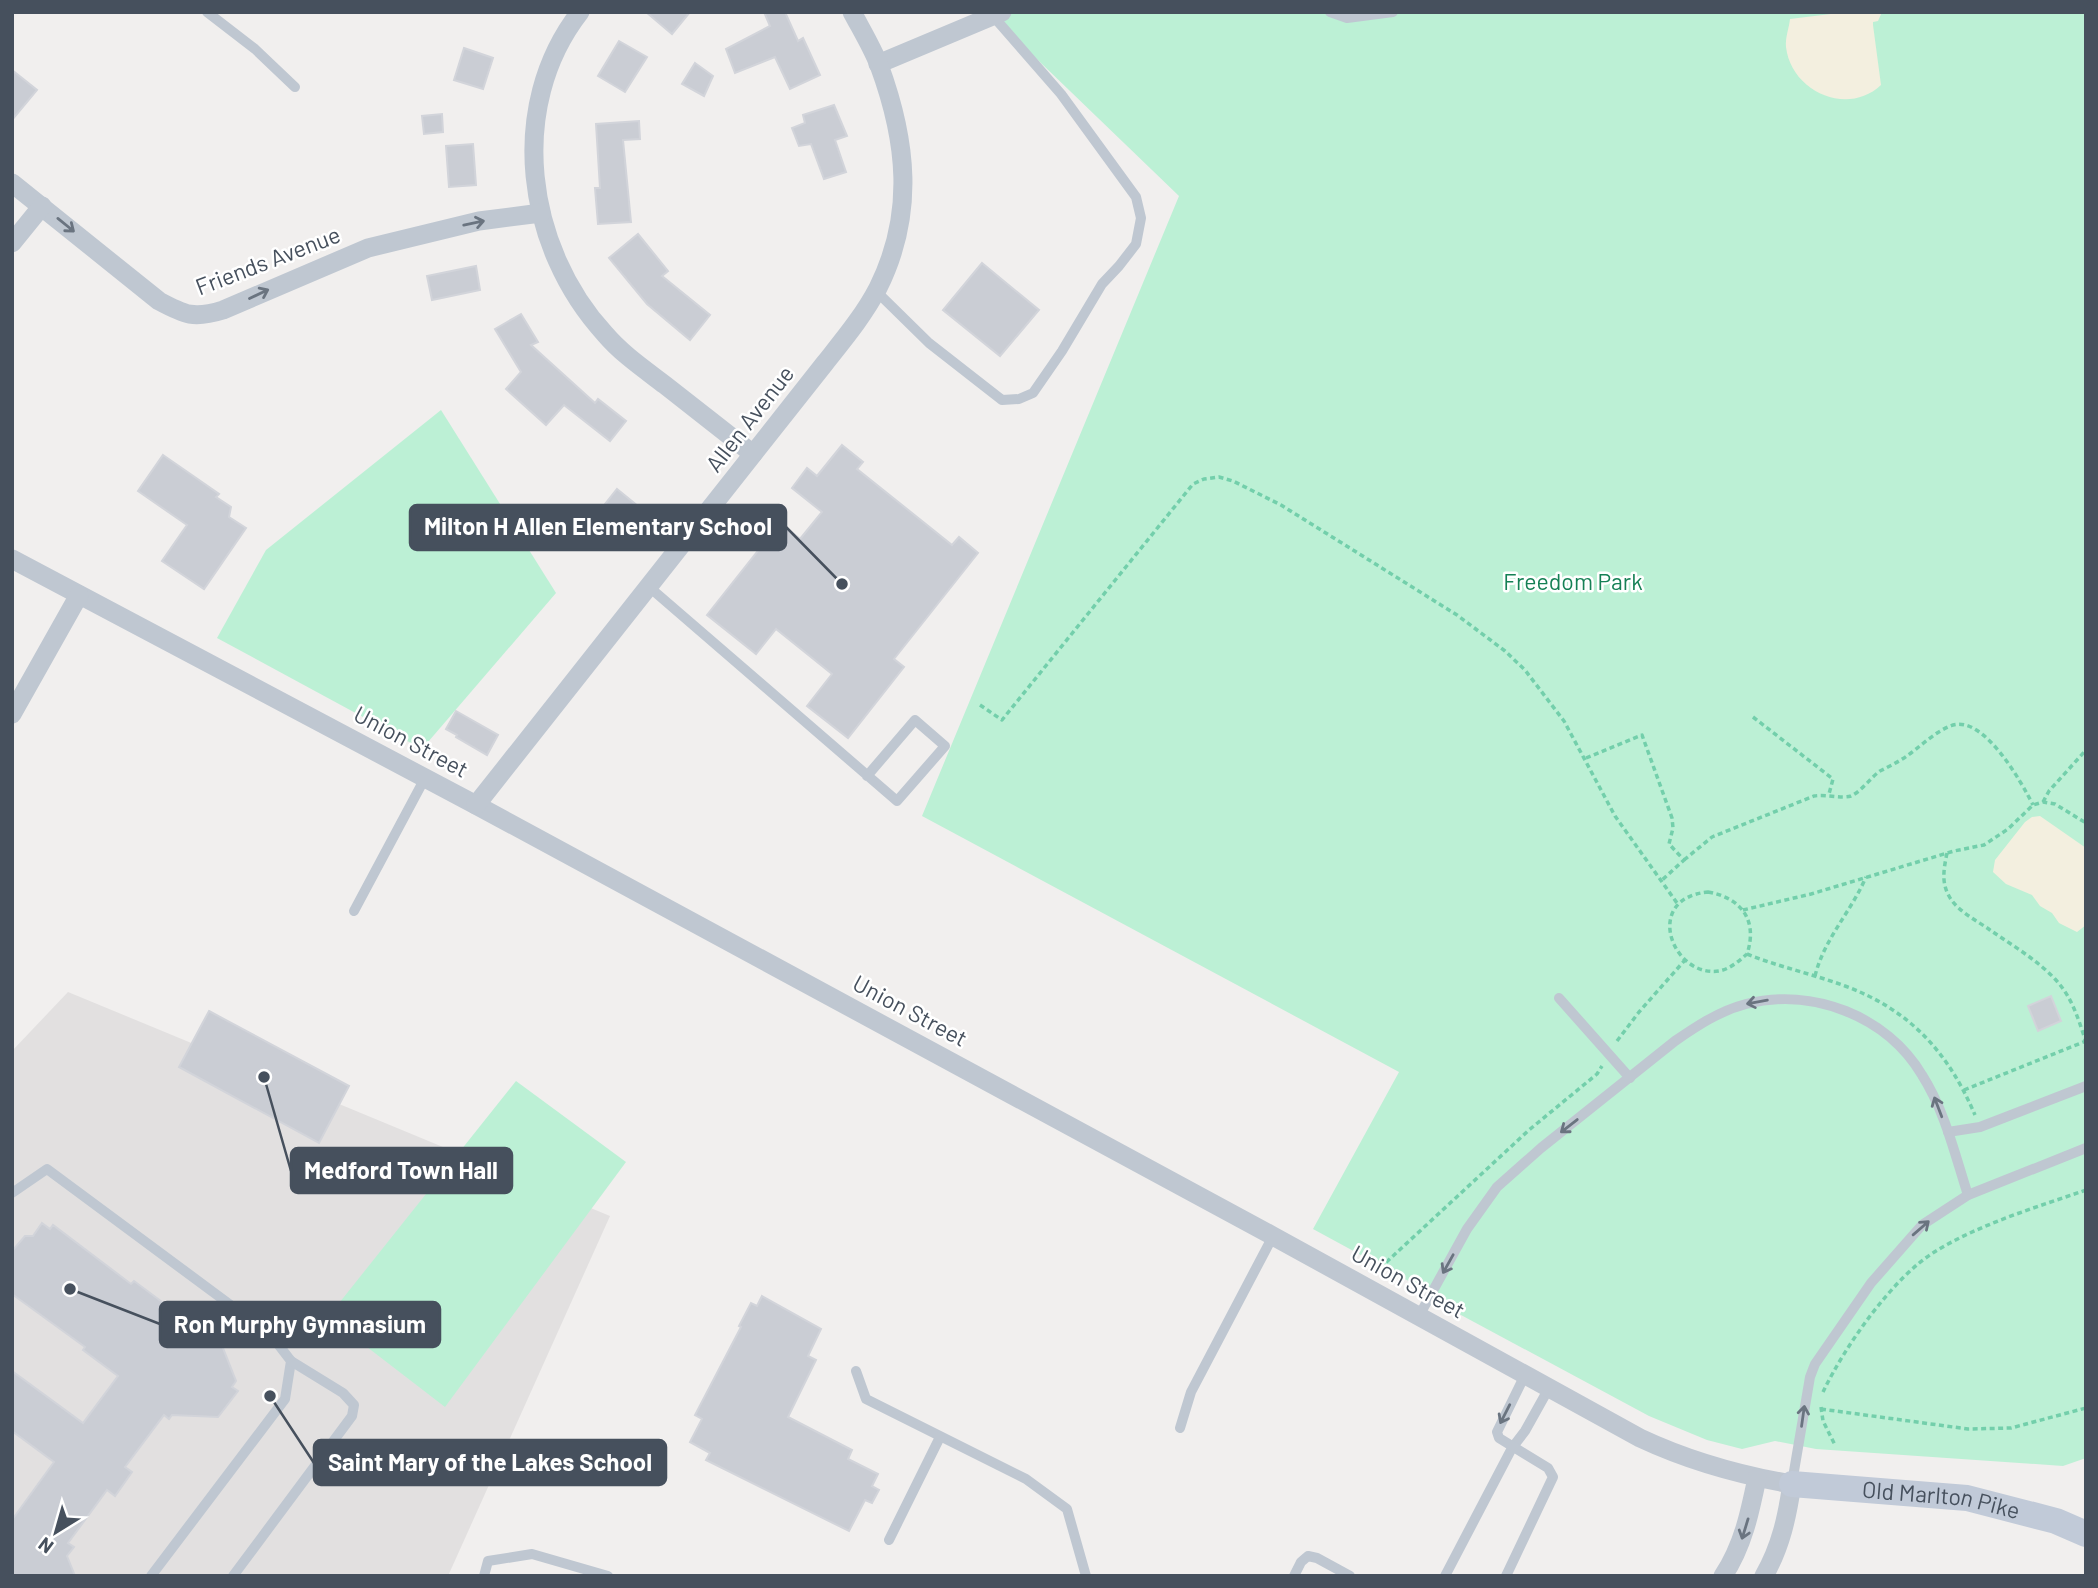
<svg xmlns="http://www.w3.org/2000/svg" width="2098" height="1588" viewBox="0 0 2098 1588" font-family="Barlow,sans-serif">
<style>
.education{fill:#e2e0e0}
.green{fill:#bcf0d5}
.sand{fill:#f3efdf}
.building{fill:#cacdd4;stroke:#d2d4da;stroke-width:2}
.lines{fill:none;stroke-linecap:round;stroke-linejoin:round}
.path{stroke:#73cfab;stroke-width:3.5;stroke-dasharray:5 3.5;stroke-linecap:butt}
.lane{stroke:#bfc7d1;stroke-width:10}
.street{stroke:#bfc7d1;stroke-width:19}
.secondary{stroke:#c1cad8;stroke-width:26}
.oneway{stroke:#6a7480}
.labels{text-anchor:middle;stroke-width:5;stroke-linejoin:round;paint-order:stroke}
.street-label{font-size:23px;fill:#46505d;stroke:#fff}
.park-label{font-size:23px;fill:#158055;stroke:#fff}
.leader{fill:none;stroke:#46505d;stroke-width:2.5}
.callout-dot{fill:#46505d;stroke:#fff;stroke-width:2.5}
.callout{fill:#46505d;stroke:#46505d;stroke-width:2.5}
.callout-label{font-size:24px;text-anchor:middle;font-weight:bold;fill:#fff}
</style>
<rect width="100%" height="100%" fill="#f1efee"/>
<!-- education -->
<polygon class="education" points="68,992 610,1216 448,1576 12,1576 12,1051"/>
<!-- green -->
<g class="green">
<polygon points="988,12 2086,12 2086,1458 2063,1466 1816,1449 1775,1441 1742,1449 1707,1440 1649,1416 1461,1315 1416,1285 1313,1229 1399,1072 922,816 1179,196"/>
<polygon points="441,410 556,593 422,749 217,638 266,550"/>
<polygon points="516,1081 626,1162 445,1407 328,1317"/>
</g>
<!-- sand -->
<g class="sand">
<path d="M1847 12H1882L1878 21 1873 22V25L1881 85C1847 117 1791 91 1786 47 1785 38 1789 28 1790 19Z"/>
<polygon points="2040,816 2086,848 2086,925 2077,932 2059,923 2052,913 2040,906 2032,895 2006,884 1993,872 1995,860 2025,822 2032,817"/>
</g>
<!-- building -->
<g class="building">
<polygon points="646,12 690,12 672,34"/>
<polygon points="764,12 785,12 798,41 803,38 820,75 790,89 775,57 735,73 726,49 770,26"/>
<polygon points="619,41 647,57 625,92 598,76"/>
<polygon points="464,48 493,58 483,89 454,80"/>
<polygon points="695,63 713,76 704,96 682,84"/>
<polygon points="12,70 37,90 12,120"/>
<polygon points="834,105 847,136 835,140 846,172 824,179 811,144 799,146 792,128 805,123 803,115"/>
<polygon points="442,114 443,132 424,134 422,116"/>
<polygon points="639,121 640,139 623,140 631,222 598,224 595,188 600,188 596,124"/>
<polygon points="473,144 476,185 449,187 446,146"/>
<polygon points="638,234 668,271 662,276 710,315 690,340 647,304 609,258"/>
<polygon points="982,263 1039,310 1000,356 943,310"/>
<polygon points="476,266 480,290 432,300 427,276"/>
<polygon points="521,314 538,342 531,345 595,403 598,399 626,421 610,441 564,405 546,425 506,389 521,372 495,329"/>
<polygon points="842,445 863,462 857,469 952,545 959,537 978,553 894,659 904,667 848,738 807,706 832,674 776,629 756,654 707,615 780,523 800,539 822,512 792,488 807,468 817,476"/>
<polygon points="163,455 219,494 216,497 231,507 229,517 246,528 204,589 162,561 187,525 138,491"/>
<polygon points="617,489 649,515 622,549 590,523"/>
<polygon points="456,711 498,735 487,755 456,737 457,735 446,729"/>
<polygon points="2051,996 2061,1021 2038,1031 2028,1006"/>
<polygon points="209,1011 349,1086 319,1143 179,1067"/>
<polygon points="42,1223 50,1229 53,1225 131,1284 134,1281 209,1337 211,1335 225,1345 223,1348 236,1381 232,1387 238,1391 218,1417 172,1415 169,1419 164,1415 125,1467 132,1472 115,1496 107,1490 68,1543 74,1547 67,1556 75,1576 12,1576 12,1520 54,1462 12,1431 12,1371 83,1423 118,1376 83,1350 85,1347 12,1294 12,1251 25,1236 33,1236"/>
<polygon points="762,1296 821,1329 808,1356 816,1360 788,1417 852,1450 848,1459 878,1474 872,1486 879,1490 872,1503 865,1500 849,1531 706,1460 710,1453 690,1442 702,1419 695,1415 741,1327 739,1326 751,1303 757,1306"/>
</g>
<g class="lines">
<!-- path -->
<g class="path">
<polyline points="980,705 1002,720 1193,484 1204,479 1219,477 1233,481 1281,505 1457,615 1505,651 1525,670 1564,721 1615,816 1677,903"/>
<polyline points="1753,717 1833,779 1829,794"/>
<polyline points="1586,758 1642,735 1672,818 1673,828 1669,844 1684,860 1661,881"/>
<polyline points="2043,802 2049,791 2086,750"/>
<path d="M1947 853C1944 868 1941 882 1949 896 1957 911 1976 920 1990 930 2012 945 2037 960 2055 979 2072 997 2078 1018 2086 1042"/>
<path d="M1684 860 1712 837 1814 796C1826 794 1842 799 1851 796 1862 791 1870 778 1880 771 1888 767 1896 763 1904 758 1919 748 1935 731 1953 725 1984 716 2021 781 2033 805"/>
<path d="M1708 892C1742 898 1758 921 1747 954 1739 961 1730 969 1719 971 1672 978 1642 898 1708 892Z"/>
<polyline points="1743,910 1811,894 1954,851 1984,845 2008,829 2033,805 2043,802 2055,804 2086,823"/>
<path d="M1747 954C1779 967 1813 974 1845 986 1910 1010 1948 1052 1975 1115"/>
<path d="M1815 976C1824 939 1851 912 1866 877"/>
<polyline points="1617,1041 1639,1012 1685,960"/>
<polyline points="1964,1090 2086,1041"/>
<polyline points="1380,1268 1529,1130 1597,1074 1602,1066"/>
<path d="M1823 1392C1845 1346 1893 1277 1936 1251 1980 1224 2037 1207 2086 1190"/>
<polyline points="1821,1407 1823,1421 1835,1445"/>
<polyline points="1821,1409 1968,1429 2011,1428 2086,1408"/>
</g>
<!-- lane -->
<g class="lane">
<polyline points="207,12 255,49 295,87"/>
<polyline points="1330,12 1347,18 1393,12"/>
<polyline points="876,291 929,343 1002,400 1019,399 1033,393 1062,351 1102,284 1119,266 1136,244 1141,218 1136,197 1061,94 993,16"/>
<polyline points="648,586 897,801 945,746 915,720 867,776"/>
<polyline points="354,911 425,778"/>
<polyline points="1559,998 1630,1078"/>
<polyline points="1948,1132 1980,1127 2086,1086"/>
<polyline points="12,1193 47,1169 271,1335 291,1361 285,1399 151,1576"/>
<path d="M1419 1316 1467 1229 1497 1187 1541 1148 1675 1041C1697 1026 1719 1011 1746 1004 1812 987 1887 1016 1922 1075 1945 1111 1955 1155 1968 1195"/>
<polyline points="856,1371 866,1399 1026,1479 1067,1509 1086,1576"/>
<polyline points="1180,1428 1191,1392 1273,1236"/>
<polyline points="1792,1483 1810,1377 1815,1364 1871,1283 1922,1225 1968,1195 2086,1148"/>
<polyline points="889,1540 940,1437"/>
<polyline points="233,1576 352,1416 354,1405 343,1393 291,1361"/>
<polyline points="484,1576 488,1561 532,1554 608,1576"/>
<polyline points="1294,1576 1301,1562 1308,1556 1317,1558 1350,1576"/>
<polyline points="1445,1576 1512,1448 1525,1431 1549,1388"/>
<polyline points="1506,1576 1553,1477 1548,1468 1499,1438 1497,1432 1525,1375"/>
</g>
<!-- street -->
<g class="street">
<path d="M580 12C506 107 526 248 605 334 622 354 644 369 665 385 694 408 724 431 753 454"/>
<polyline points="878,64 1002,12"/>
<path d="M12 183 159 301C185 315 194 319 223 310L368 248 479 221 541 213"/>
<polyline points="12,243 42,206"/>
<path d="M12 559 476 805 1273 1236 1640 1438C1689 1461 1739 1475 1792 1484 1787 1517 1781 1546 1764 1576"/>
<polyline points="12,714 79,595"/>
<path d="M476 805 825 363C844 339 864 315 878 288 915 214 907 141 879 65 872 47 861 29 852 12"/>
<path d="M1723 1576C1743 1546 1750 1512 1757 1478"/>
</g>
<!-- secondary -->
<path class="secondary" id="s1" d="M1792 1484 1967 1498 2056 1521 2086 1534"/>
</g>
<!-- one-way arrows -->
<defs><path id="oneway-shaft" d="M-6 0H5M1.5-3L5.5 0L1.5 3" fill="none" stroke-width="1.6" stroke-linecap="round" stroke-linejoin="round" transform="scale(1.75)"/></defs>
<g class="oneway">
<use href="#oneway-shaft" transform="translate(474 223) rotate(-12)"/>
<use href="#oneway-shaft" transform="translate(66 225) rotate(39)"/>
<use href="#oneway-shaft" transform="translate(259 294) rotate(-25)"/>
<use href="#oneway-shaft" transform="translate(1757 1002) rotate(170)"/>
<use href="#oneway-shaft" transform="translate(1938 1107) rotate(-111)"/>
<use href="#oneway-shaft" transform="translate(1569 1126) rotate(142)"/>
<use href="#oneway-shaft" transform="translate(1921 1228) rotate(-41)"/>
<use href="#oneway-shaft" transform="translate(1448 1264) rotate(119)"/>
<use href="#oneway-shaft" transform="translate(1505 1414) rotate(117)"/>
<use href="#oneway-shaft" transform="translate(1803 1416) rotate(-82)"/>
<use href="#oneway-shaft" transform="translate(1745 1529) rotate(107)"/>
</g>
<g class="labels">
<!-- street labels -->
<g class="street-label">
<text transform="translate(268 261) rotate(-21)" y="8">Friends Avenue</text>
<text transform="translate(750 419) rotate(-52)" y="8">Allen Avenue</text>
<text transform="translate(411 742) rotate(28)" y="8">Union Street</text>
<text transform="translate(910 1011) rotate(28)" y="8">Union Street</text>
<text transform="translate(1408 1282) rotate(29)" y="8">Union Street</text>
<text dy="8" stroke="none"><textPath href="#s1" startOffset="150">Old Marlton Pike</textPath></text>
</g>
<!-- park labels -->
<g class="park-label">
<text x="1573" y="590">Freedom Park</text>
</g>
</g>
<!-- callouts -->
<path class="leader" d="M842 584L786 527M264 1077L291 1171M70 1289L160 1324M270 1396L314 1463"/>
<g class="callout-dot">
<circle cx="842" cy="584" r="7"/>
<circle cx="264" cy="1077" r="7"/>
<circle cx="70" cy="1289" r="7"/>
<circle cx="270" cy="1396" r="7"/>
</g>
<g class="callout">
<rect x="410" y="505" width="376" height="45" rx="7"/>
<rect x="291" y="1148" width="221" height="45" rx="7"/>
<rect x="160" y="1302" width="280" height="45" rx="7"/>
<rect x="314" y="1440" width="352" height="45" rx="7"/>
</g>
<g class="callout-label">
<text x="598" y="535">Milton H Allen Elementary School</text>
<text x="401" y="1179">Medford Town Hall</text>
<text x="300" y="1333">Ron Murphy Gymnasium</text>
<text x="490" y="1471">Saint Mary of the Lakes School</text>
</g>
<!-- border -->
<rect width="2098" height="1588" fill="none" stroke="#46505d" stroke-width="28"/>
<!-- north arrow -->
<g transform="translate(56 1532) rotate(217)" stroke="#ffffff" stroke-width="5" paint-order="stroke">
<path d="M0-5L12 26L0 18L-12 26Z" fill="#46505d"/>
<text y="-10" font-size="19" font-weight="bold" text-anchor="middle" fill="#46505d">N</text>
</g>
</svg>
